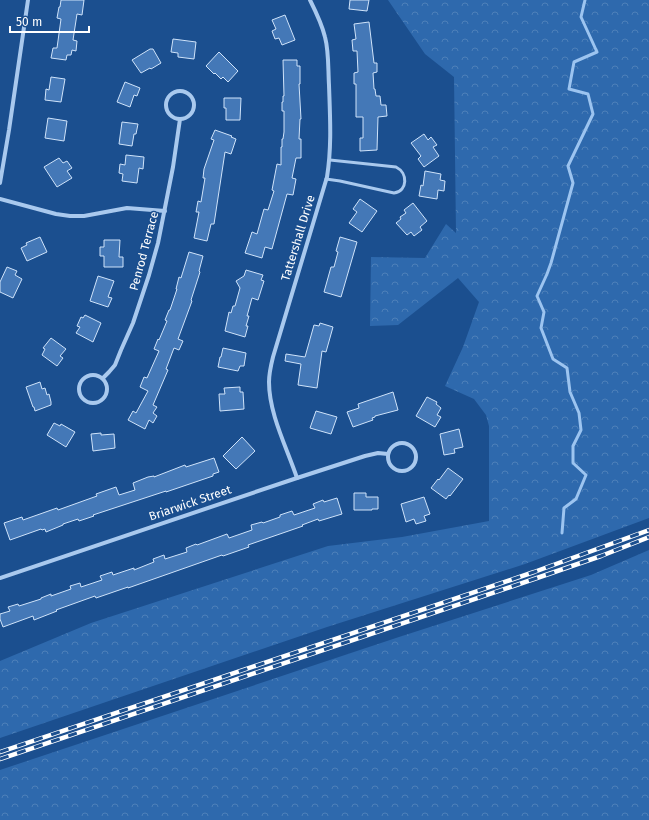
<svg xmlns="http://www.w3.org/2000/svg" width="649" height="820" viewBox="0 0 649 820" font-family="'Fira Sans',sans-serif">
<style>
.forest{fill:url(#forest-crowns)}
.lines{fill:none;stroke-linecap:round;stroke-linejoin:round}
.stream{stroke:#9cc4f0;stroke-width:3}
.building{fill:#4478b7;stroke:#cfe3fa}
.lane{stroke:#a9c9ee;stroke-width:3}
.street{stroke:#a9c9ee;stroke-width:4}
.rail-casing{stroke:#fff;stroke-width:4.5}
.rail{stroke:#1b4f8f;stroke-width:3;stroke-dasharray:9;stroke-linecap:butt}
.labels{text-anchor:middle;stroke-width:3;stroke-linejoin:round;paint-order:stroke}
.street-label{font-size:12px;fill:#fff;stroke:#1b4f8f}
</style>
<defs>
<pattern id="forest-crowns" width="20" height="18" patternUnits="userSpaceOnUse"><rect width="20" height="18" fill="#2e69ad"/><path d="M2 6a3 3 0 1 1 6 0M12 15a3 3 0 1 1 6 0" fill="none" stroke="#4d80b9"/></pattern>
</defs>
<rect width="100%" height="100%" fill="#1b4f8f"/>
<!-- forest -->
<g class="forest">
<polygon points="388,0 649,0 649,518 525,564 327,627 0,738 0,661 91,623 328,546 402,537 489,521 489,426 486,415 474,399 445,386 463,347 479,302 458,278 398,325 370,326 371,257 425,258 446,224 456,233 454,77 425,54"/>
<polygon points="649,550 649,820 0,820 0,770 399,637 591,575"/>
</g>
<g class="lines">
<!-- stream -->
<polyline class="stream" points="562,533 564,508 576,499 586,475 573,463 573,446 581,430 579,413 570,392 567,368 553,359 541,328 544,312 537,296 547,274 551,263 573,183 568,166 593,114 588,94 569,89 574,62 597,52 581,17 585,0"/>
</g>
<!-- building -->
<g class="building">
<polygon points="61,0 84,0 82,15 77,14 73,40 77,41 76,51 72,50 71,55 67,55 66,60 51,58 53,48 57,48 61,19 57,18 59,7 60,7"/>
<polygon points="350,0 369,0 367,11 349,9"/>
<polygon points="285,15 295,40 282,45 279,38 275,39 272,31 276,29 272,20"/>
<polygon points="369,22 374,63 377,63 377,72 373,73 374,89 375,89 376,96 380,96 381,105 386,105 387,116 378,117 377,150 360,151 360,138 363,138 363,117 356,117 356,84 354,84 354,73 358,72 357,51 353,51 352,40 356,39 354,24"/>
<polygon points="173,39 196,42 194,59 178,57 178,53 171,52"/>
<polygon points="150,49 153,49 161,63 151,69 150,68 141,73 132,60"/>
<polygon points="219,52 238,71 228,82 223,77 221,79 215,73 214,74 206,66"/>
<polygon points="283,60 297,60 297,66 300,66 300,84 299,84 301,119 300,119 299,139 301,139 301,158 296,158 292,178 296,179 293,195 287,194 272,249 265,247 262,258 245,253 252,232 257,234 264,209 268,210 274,191 272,190 277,164 281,165 281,147 282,147 282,139 283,139 284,132 284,111 282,111 282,102 283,102 283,96 284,96"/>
<polygon points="51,77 65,79 61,102 45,100 46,89 49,90"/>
<polygon points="125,82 140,88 137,96 134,95 130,107 117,102"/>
<polygon points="224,98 241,98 240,120 226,120 226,108 224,108"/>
<polygon points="48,118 67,121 64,141 45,138"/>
<polygon points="122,122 138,124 136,134 134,134 132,146 119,144"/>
<polygon points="215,130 232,136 231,137 236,139 231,154 225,152 214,224 211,224 207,241 194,238 199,212 196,212 198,201 201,202 205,178 203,178 204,169 214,140 211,139"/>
<polygon points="424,134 428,140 431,137 437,145 433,147 439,156 424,167 418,159 421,156 411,143"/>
<polygon points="126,155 144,157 143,169 139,168 137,183 122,181 123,174 119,173 120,164 125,165"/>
<polygon points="59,158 63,163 67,161 72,168 67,171 72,178 57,187 44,167"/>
<polygon points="425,171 441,174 440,180 445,181 444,191 438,190 437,199 419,196 421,185 423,186"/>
<polygon points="360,199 377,211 362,232 349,223 357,212 353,209"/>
<polygon points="413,203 427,221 420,227 422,230 414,236 411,232 407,235 396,223 401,219 400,217 406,213 404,210"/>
<polygon points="40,237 47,252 27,261 21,248 27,245 26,243"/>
<polygon points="340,237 357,242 341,297 324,292 331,267 334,267 338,252 336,251"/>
<polygon points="104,240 120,240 119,257 123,257 123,267 104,267 104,256 100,256 100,247 104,247"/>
<polygon points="189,252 203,256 199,271 200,272 191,300 192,301 178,339 183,341 179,350 174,348 166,369 168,370 153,405 157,407 153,413 157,416 153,423 149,420 145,429 128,420 133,411 136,413 148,391 140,387 144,377 147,378 159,351 154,349 158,339 159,340 167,321 165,320 169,310 170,310 177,289 176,289 179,277 181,278"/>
<polygon points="7,267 17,271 15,275 22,279 13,298 0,292 0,282"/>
<polygon points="246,270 263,275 261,280 264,281 258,300 252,298 247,316 249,316 246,326 248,326 245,337 225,331 229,312 231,313 233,306 235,306 240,288 236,281 244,276"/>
<polygon points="98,276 114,281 108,297 112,298 108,307 90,301"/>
<polygon points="85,315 101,323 93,342 76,333 80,327 77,326 81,317 83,318"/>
<polygon points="320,323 333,327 326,352 322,351 317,388 298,385 301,364 285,361 286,354 305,357 314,325 319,326"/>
<polygon points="51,338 66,349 60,356 63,358 57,366 42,355 45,349 43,348"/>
<polygon points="223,348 246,353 244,366 240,366 238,371 218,367 220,357 221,357"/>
<polygon points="40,382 42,389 45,388 47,395 49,394 51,402 51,405 35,411 34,407 33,407 26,387"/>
<polygon points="240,387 240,392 243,392 244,409 220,411 219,394 225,394 224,388"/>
<polygon points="393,392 398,410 375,416 375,417 372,418 373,420 353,427 347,412 359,408 358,404"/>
<polygon points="427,397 437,402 436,404 441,408 437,415 441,417 435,427 416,416"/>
<polygon points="316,411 337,417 331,434 310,428"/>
<polygon points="54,423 60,426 61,424 75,432 66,447 47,435"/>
<polygon points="459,429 463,447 454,449 455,453 444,455 440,434"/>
<polygon points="101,433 101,435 114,434 115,448 93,451 91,434"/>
<polygon points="242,437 255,451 236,469 223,456"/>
<polygon points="214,458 219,472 213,474 213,476 166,492 166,491 93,515 94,516 79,521 78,519 63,524 63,525 46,532 45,529 42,530 41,529 10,540 4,523 22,517 23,520 57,508 58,510 97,496 96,494 116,487 119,495 135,490 133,483 148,477 154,476 154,477 185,465 186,467"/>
<polygon points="448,468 463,479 450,496 449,495 446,499 431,488 438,479 439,480"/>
<polygon points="354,493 366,493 366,497 378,497 378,509 372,509 372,510 354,510"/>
<polygon points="424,497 430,514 424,516 426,521 416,524 414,519 406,522 401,504"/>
<polygon points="337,498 342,514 319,521 318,519 302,525 303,526 248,545 249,547 223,556 222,555 128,588 128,587 96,598 95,596 56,610 57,611 34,620 33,616 3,627 0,619 0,614 10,611 8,607 18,604 19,606 41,599 41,598 51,594 51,596 71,589 70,586 80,583 81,587 102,580 100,576 112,572 113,575 134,568 134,570 154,562 153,559 164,555 165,559 187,552 186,548 196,544 197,545 227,534 229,538 252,530 251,525 262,522 263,523 280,517 280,515 292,511 294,515 315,508 313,504 323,500 324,502"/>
</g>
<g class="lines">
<!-- lane -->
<path class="lane" d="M326 179 340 181 394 193C408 191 408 173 396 167L330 160"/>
<!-- street -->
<g class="street">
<circle cx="180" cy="105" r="14"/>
<polyline points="0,183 9,130 28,0"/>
<polyline points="0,199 56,214 70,216 84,216 127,208 165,211"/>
<circle cx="93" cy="389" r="14"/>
<polyline points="103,378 109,372 115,365 121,350 133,323 149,275 158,243 173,167 180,119"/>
<circle cx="402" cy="457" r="14"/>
<path d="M297 478C287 448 269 414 269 382 269 374 271 365 273 357L327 177C332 146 330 116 329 85 328 69 329 52 325 37 322 24 316 12 310 0"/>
<polyline points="0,578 297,478 365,456 378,453 388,454"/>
</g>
<defs>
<g id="rail">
<polyline points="0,752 534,572 649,530"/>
<polyline points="0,759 537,578 601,556 649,537"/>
</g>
</defs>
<!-- rail casing -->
<use href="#rail" class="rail-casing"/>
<!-- rail -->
<use href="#rail" class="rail"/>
</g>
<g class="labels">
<!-- street labels -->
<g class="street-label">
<text transform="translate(298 238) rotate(-73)" y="4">Tattershall Drive</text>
<text transform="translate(144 251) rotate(-75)" y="4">Penrod Terrace</text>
<text transform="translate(190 503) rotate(-19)" y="4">Briarwick Street</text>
</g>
</g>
<!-- scale -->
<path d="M10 26v6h79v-6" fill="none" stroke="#ffffff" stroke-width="2"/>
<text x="16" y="26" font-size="12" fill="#ffffff" stroke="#1b4f8f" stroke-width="3" paint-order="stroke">50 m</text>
</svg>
